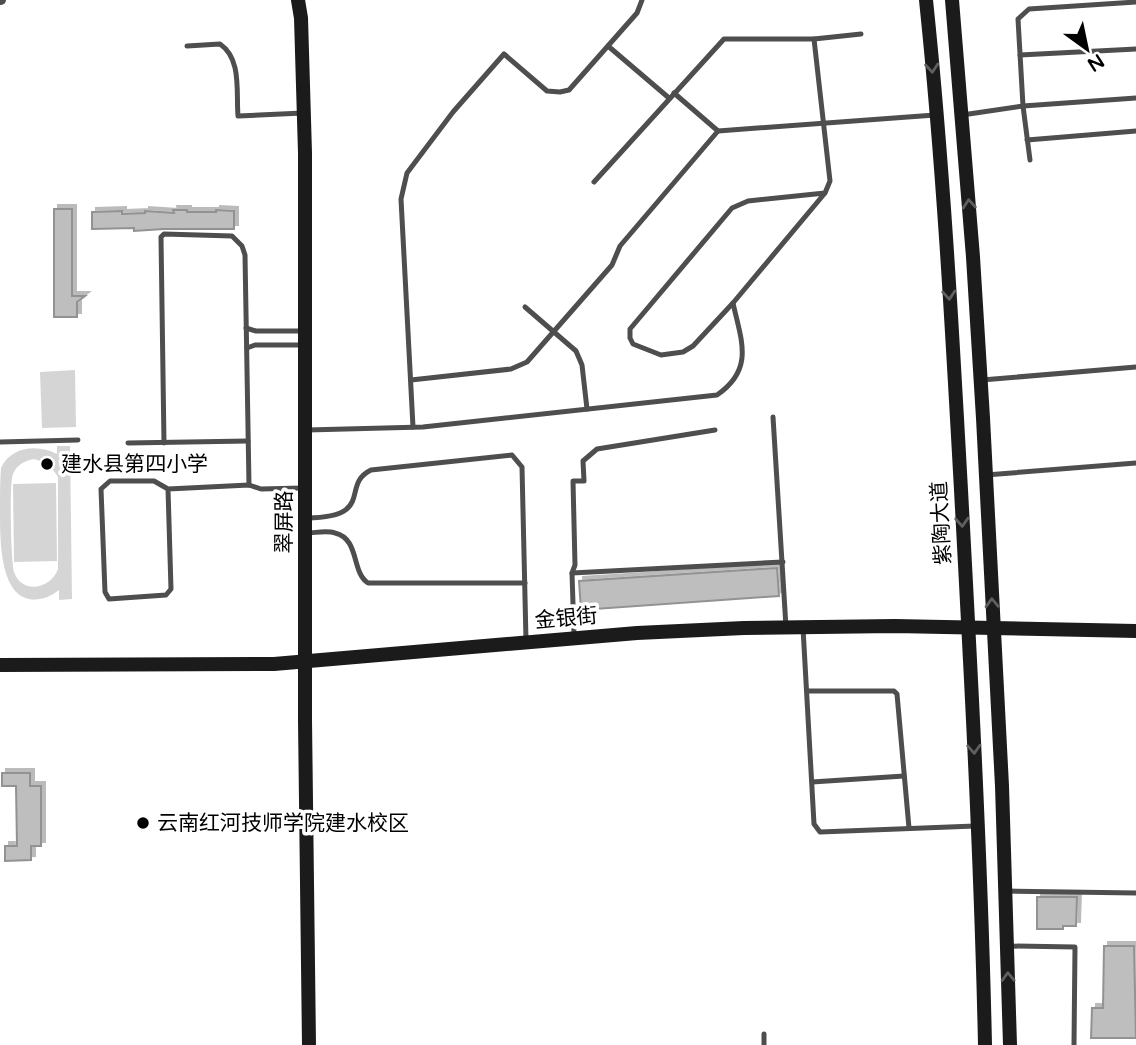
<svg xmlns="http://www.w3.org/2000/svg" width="1136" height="1045" viewBox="0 0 1136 1045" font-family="'Varela Round','Noto Sans SC',sans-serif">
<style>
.green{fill:#d5d5d5;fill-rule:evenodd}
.building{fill:#bebebe;stroke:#929292;stroke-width:2;filter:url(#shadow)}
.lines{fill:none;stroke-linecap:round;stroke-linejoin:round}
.lane{stroke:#4e4e4e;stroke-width:5}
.street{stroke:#4e4e4e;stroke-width:10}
.secondary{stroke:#1b1b1b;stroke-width:14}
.oneway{stroke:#5f5f5f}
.poi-dot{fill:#000;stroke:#fff;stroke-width:2.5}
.labels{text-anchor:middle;stroke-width:7;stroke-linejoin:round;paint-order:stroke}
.poi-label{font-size:21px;fill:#000;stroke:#fff;text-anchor:start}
.street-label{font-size:21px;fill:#000;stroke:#fff}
</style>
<defs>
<filter id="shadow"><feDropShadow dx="4" dy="-4" stdDeviation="0" flood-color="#0004"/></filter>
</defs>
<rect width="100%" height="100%" fill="#fff"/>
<!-- green -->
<g class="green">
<polygon points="75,370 76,427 42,428 40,372"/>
<path d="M57 446H70L72 599 59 600V590C50 597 40 601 29 599 0 593 0 540 0 511 0 499 0 480 1 468 11 446 38 444 57 454ZM34 459 49 464 58 477V569C51 589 22 595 14 572 11 562 9 482 13 474 17 464 25 461 34 459Z"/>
<polygon points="56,483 57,561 14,562 13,484"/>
</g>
<!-- building -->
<g class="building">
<polygon points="54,209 72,209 72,296 85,296 77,302 77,317 54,317"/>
<polygon points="173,210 187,210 187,212 216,212 216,210 234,211 234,229 164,229 134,231 134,228 92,229 92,212 122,211 122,214 145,213 145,211 174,213"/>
<polygon points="777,568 779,596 581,610 579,581"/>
<polygon points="2,773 30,773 30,786 41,786 41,846 31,846 31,860 5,861 5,846 17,846 16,786 2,786"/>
<polygon points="1037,897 1077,897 1076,926 1063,926 1063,929 1037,929"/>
<polygon points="1104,946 1134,946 1136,1038 1091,1038 1092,1008 1103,1008"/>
</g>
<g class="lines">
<!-- lane -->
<g class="lane">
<polyline points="814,39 830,181 825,193 733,303 693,346 683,352 661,355 633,344 630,338 630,329 732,208 748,201 825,193"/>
<path d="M187 46 220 44C242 59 236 92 238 116L303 113"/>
<polyline points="608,46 669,98"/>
<polyline points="1020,55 1136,49"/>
<polyline points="674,93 718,131 935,115"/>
<polyline points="962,115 1023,106 1136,98"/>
<polyline points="1027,140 1136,131"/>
<polyline points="1030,160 1023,106 1018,19 1029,9 1136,2"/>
<polyline points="594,182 724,39 814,39 861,34"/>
<polyline points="525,307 576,351 582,365 587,409"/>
<polyline points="246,328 256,331 302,331"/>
<polyline points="247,348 255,345 302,345"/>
<polyline points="411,380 511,369 527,362 612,265 620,246 718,131"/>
<polyline points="982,380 1136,367"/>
<polyline points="773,417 786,627"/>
<polyline points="413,427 401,199 407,173 453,112 504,54 547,91 560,92 569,90 637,13 642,0"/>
<path d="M307 430 423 427 717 395C755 369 741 340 733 303"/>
<polyline points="0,442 78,440"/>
<polyline points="128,443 248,441"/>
<polyline points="164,443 161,237 164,234 232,236 242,246 245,255 249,485"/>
<polyline points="986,475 1136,463"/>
<polyline points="168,489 171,589 166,595 109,599 105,592 101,489 110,481 154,481 168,489 249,485 261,489 302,488"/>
<path d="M307 518C376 517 340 485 371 470L512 455 522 467 526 640"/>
<path d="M307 533C315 533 327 530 335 533 360 539 351 572 368 583H525"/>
<polyline points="572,573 783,562"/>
<polyline points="803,628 814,824 820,832 975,826"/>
<polyline points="574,635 572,573 575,565 573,481 584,481 583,461 597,449 715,430"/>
<polyline points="807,691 894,691 897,694 909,828"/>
<polyline points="812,782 904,776"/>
<polyline points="1006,891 1136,893"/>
<polyline points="1009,946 1075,947 1074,1045"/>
<polyline points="764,1045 764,1034"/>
</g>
<!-- street -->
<polyline class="street" points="0,0 1,0"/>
<!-- secondary -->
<g class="secondary">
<polyline points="298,0 301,18 305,153 305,720 309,1045"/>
<path d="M926 0C943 163 952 327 961 490 971 675 981 860 985 1045"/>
<polyline points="952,0 973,257 983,418 1002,786 1010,1045"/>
<polyline points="0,665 274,664 637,633 744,628 895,626 1136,631"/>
</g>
</g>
<!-- one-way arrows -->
<defs><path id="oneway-chevron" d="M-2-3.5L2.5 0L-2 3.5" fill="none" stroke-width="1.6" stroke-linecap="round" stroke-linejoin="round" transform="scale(1.75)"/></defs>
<g class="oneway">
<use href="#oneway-chevron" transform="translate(932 68) rotate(85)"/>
<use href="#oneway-chevron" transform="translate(969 204) rotate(-95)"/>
<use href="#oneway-chevron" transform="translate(949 295) rotate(86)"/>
<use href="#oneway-chevron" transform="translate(962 522) rotate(87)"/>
<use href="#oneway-chevron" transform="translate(992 603) rotate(-92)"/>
<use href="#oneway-chevron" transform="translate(974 749) rotate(87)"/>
<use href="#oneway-chevron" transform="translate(1008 977) rotate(-92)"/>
</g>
<!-- markers -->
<g class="poi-dot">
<circle cx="47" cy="464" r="7"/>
<circle cx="143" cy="823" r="7"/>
</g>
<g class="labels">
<!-- poi labels -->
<g class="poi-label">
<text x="61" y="471">建水县第四小学</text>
<text x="157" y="830">云南红河技师学院建水校区</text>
</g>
<!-- street labels -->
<g class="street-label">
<text transform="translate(284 522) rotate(-90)" y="7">翠屏路</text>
<text transform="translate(941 523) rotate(-93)" y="7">紫陶大道</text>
<text transform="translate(566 618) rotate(-5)" y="7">金银街</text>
</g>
</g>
<!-- north arrow -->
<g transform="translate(1087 49) rotate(147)" stroke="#ffffff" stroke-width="5" paint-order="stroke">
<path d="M0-5L12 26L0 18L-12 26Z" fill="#000000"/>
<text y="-10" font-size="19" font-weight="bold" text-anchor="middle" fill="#000000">N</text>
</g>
</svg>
